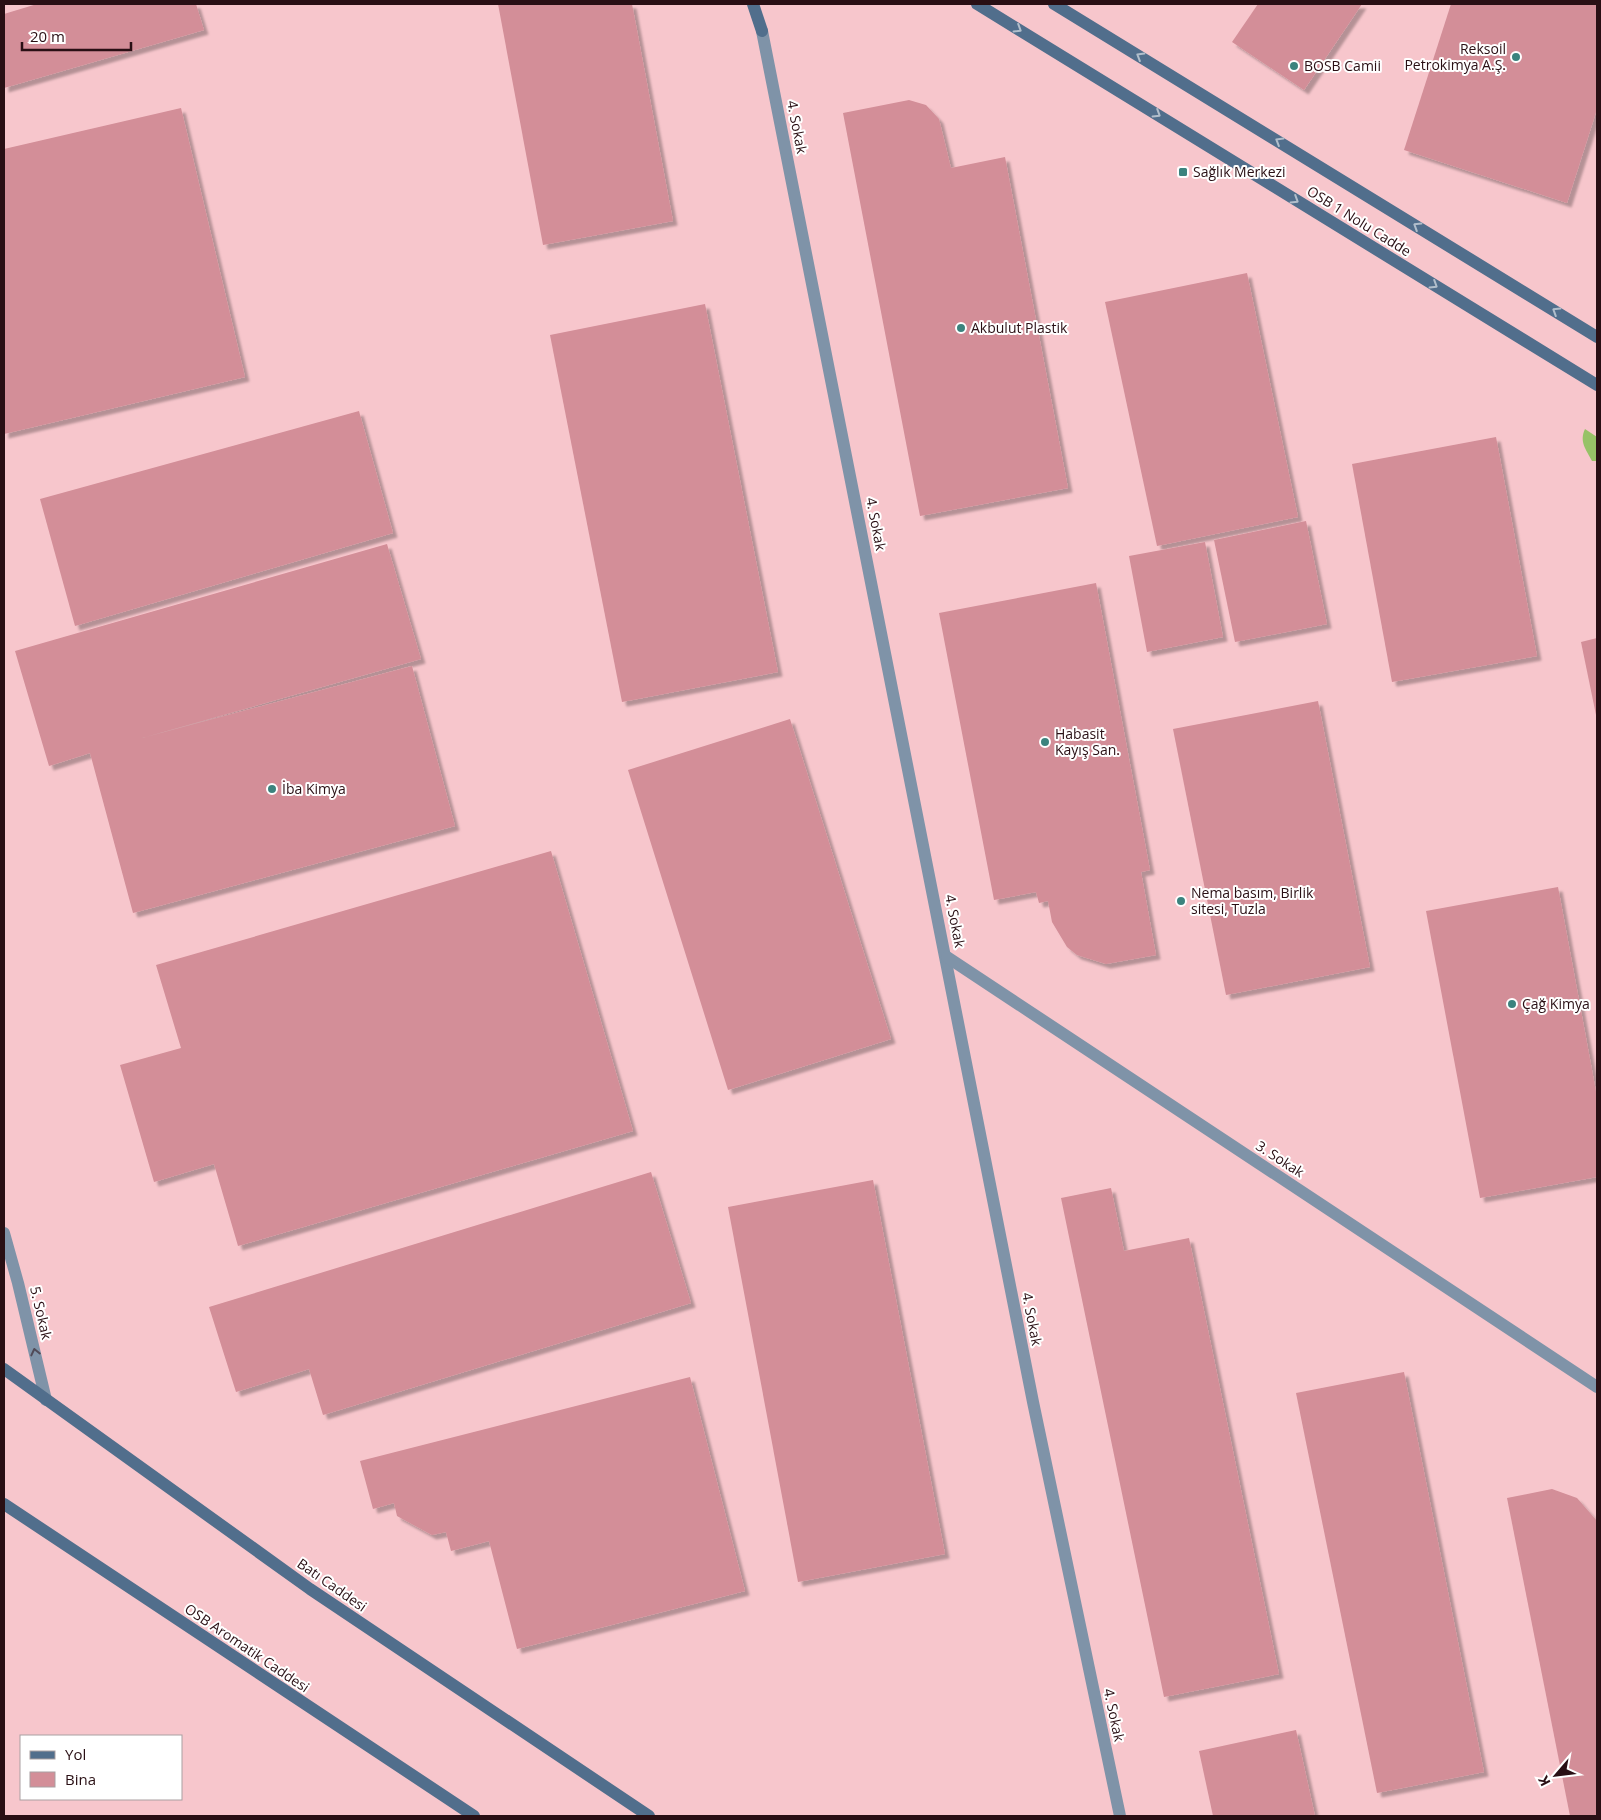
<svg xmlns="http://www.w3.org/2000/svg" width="1601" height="1820" viewBox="0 0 1601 1820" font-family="'Open Sans',sans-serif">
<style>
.built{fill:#f7c6cc;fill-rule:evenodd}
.forest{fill:#97c267}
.building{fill:#d38e98;filter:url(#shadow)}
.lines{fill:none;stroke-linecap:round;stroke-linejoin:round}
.street{stroke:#7f93a8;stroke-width:12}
.secondary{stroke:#516e8c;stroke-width:12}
.oneway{stroke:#b1becb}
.oneway2{stroke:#504a57}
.poi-dot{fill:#3b837e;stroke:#fff;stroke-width:2}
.labels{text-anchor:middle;stroke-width:4;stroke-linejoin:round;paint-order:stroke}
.poi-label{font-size:14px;fill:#290f14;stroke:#fff;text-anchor:start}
.street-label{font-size:14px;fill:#290f14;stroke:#fff}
</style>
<defs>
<filter id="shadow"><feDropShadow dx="4.5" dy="4.5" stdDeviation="1" flood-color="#0004"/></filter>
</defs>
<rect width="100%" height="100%" fill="#f5d7da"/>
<!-- built -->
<path class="built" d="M4 4H1597V1816H4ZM21 1736H181V1799H21Z"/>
<!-- forest -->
<path class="forest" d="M1585 429 1597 437V461H1592C1586 449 1579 442 1585 429Z"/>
<!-- building -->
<g class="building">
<polygon points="37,4 196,4 204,30 4,88 4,14"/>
<polygon points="498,4 632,4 673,221 543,245"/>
<polygon points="1258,4 1362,4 1304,90 1232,42"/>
<polygon points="1451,4 1597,4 1597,109 1567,203 1404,150"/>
<polygon points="909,100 926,105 939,119 951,168 1005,157 1068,488 920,516 843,113"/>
<polygon points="181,108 245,377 4,434 4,149"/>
<polygon points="1247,273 1298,517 1157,546 1105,302"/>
<polygon points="705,304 778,672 622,702 550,335"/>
<polygon points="359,411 393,533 75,626 40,499"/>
<polygon points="1496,437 1537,656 1392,682 1352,464"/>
<polygon points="1306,521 1327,624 1235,642 1214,540"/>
<polygon points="1205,542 1223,637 1147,652 1129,556"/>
<polygon points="387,544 421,659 142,738 412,666 455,826 133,913 90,753 49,766 15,651"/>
<polygon points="1096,583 1150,870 1141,872 1156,955 1106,964 1077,955 1067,947 1052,922 1048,901 1039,903 1036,892 994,900 939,613"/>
<polygon points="1597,638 1597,715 1596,715 1581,642"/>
<polygon points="1318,701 1370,967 1226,995 1173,729"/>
<polygon points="790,719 891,1039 728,1090 628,770"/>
<polygon points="551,851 633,1131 238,1246 214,1164 154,1182 120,1065 181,1048 156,965"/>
<polygon points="1558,887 1597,1097 1597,1177 1480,1198 1426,911"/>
<polygon points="651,1172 691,1303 323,1415 309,1369 236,1392 209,1307"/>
<polygon points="873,1180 945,1554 798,1582 728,1207"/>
<polygon points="1111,1188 1124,1251 1189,1238 1279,1674 1164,1697 1061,1198"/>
<polygon points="1404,1372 1484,1772 1377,1793 1296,1393"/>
<polygon points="690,1377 745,1591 517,1649 489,1541 451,1551 446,1532 432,1535 397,1516 394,1503 373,1509 360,1461"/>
<polygon points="1552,1489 1577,1498 1597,1521 1597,1816 1570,1816 1507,1498"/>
<polygon points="1296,1730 1315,1816 1213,1816 1199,1751"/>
</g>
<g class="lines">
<!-- street -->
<g class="street">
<polyline points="762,31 1033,1402 1120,1816"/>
<polyline points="947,957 1597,1387"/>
<polyline points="4,1233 18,1283 46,1400"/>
</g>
<!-- secondary -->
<g class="secondary">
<polyline points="753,4 762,31"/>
<polyline points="977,4 1597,385"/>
<polyline points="1054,4 1597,337"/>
<polyline points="4,1369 310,1589 649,1816"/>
<polyline points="4,1504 474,1816"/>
</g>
</g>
<!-- one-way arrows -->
<defs><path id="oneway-chevron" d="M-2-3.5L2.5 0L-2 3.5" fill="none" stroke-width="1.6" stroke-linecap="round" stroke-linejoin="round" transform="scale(1.25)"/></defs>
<g class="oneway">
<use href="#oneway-chevron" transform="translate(1018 29) rotate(32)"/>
<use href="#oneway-chevron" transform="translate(1140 56) rotate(-149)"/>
<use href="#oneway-chevron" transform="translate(1157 114) rotate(32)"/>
<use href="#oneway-chevron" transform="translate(1279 141) rotate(-149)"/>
<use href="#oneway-chevron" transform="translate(1295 200) rotate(32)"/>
<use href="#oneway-chevron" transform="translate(1417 226) rotate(-148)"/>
<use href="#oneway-chevron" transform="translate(1434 285) rotate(32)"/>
<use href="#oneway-chevron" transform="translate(1556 311) rotate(-148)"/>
</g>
<use class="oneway2" href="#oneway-chevron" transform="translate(35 1352) rotate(-103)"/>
<!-- markers -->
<g class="poi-dot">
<circle cx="1516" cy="57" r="5"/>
<circle cx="1294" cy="66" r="5"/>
<rect x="1178" y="167" width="10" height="10" rx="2.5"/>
<circle cx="961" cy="328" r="5"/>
<circle cx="1045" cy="742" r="5"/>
<circle cx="272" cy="789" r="5"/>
<circle cx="1181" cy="901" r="5"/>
<circle cx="1512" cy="1004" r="5"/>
</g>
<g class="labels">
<!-- poi labels -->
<g class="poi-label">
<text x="1506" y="54" text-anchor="end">Reksoil<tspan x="1506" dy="16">Petrokimya A.Ş.</tspan></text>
<text x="1304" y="71">BOSB Camii</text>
<text x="1193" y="177">Sağlık Merkezi</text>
<text x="971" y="333">Akbulut Plastik</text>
<text x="1055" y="739">Habasit<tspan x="1055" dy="16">Kayış San.</tspan></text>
<text x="282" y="794">İba Kimya</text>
<text x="1191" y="898">Nema basım, Birlik<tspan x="1191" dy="16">sitesi, Tuzla</tspan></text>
<text x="1522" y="1009">Çağ Kimya</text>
</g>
<!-- street labels -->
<g class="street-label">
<text transform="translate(797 127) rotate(79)" y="5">4. Sokak</text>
<text transform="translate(1359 221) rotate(32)" y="5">OSB 1 Nolu Cadde</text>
<text transform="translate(876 524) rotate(79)" y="5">4. Sokak</text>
<text transform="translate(955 921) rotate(79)" y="5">4. Sokak</text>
<text transform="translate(1280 1159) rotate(33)" y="5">3. Sokak</text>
<text transform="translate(41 1313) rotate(77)" y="5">5. Sokak</text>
<text transform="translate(1032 1319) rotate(79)" y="5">4. Sokak</text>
<text transform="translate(332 1585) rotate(35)" y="5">Batı Caddesi</text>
<text transform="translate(247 1648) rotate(34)" y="5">OSB Aromatik Caddesi</text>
<text transform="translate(1114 1715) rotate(78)" y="5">4. Sokak</text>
</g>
</g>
<!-- border -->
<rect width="1601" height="1820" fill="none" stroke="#290f14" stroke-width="10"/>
<!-- legend -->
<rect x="20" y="1735" width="162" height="65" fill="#ffffff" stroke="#a99fa1"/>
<rect x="30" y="1751" width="25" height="8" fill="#516e8c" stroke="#a99fa1"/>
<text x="65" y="1760" font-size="15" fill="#290f14">Yol</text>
<rect x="30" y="1772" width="25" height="15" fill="#d38e98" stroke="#a99fa1"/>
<text x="65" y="1785" font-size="15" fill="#290f14">Bina</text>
<!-- north arrow -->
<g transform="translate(1556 1775) rotate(242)" stroke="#ffffff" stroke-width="4" paint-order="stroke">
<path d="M0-4L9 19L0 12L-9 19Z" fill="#290f14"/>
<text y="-8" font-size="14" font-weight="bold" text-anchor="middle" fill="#290f14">K</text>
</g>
<!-- scale -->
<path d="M22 42v8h109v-8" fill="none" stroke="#290f14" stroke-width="2.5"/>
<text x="30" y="42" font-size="15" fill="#290f14" stroke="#ffffff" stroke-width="4" paint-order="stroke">20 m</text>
</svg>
